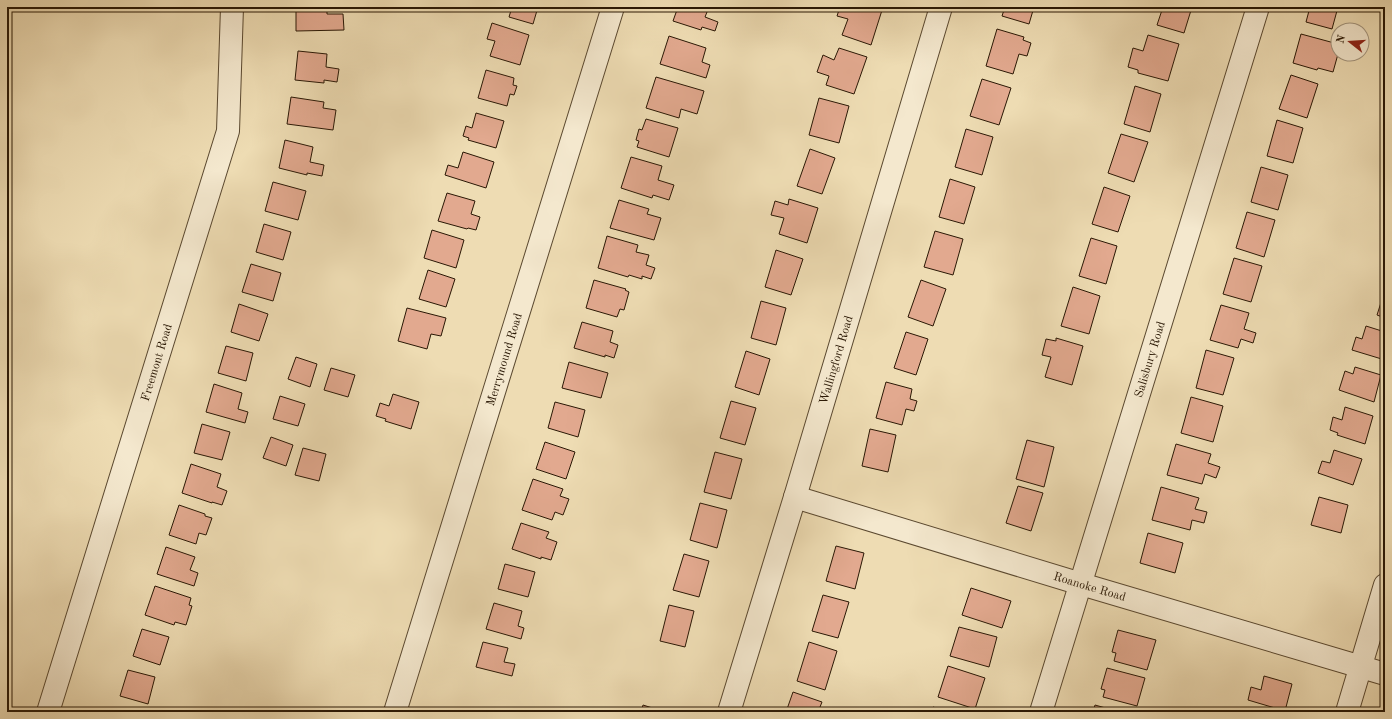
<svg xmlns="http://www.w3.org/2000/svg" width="1392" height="719" viewBox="0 0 1392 719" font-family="'Old Standard TT',serif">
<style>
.building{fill:#e2a98f;stroke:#2a1805}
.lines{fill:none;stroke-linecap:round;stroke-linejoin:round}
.street-casing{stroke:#5b4930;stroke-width:24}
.street{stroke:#f4e8ce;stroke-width:22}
.labels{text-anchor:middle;stroke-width:3;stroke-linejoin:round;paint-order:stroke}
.street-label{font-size:12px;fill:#2a1805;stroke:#f4e8ce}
</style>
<rect width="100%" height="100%" fill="#eedcb3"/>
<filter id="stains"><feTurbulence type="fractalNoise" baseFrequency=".005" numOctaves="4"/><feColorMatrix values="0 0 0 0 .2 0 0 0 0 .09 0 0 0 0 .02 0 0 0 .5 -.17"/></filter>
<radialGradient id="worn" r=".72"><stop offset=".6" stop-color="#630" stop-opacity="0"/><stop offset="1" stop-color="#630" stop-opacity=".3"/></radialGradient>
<!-- building -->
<g class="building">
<polygon points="296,7 327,7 327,14 343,14 344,30 296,31"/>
<polygon points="512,7 538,7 533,24 509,17"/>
<polygon points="678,7 709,7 705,17 718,22 715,31 702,27 701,30 673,21"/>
<polygon points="840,7 883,7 871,45 842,35 848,19 837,16"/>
<polygon points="1005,7 1034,7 1029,24 1002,16"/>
<polygon points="1163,7 1192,7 1184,33 1157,25"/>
<polygon points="1310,7 1338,7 1332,29 1306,22"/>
<polygon points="492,23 529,35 520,65 490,56 495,41 487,39"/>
<polygon points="997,29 1024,37 1023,40 1031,43 1027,56 1019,54 1013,74 986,66"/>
<polygon points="1301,34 1338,44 1338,54 1333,72 1318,68 1317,70 1293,63"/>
<polygon points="1148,35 1179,44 1168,81 1138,73 1138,70 1128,67 1133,48 1143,51"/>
<polygon points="669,36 706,48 702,62 710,65 706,78 660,64"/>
<polygon points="839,48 867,57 854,94 826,85 829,76 817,72 823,55 834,60"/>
<polygon points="298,51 327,54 326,67 339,69 337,82 324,80 324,83 295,80"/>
<polygon points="486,70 514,78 513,85 517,86 514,95 510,94 507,106 478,98"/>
<polygon points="1291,75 1318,84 1307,118 1279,109"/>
<polygon points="656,77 704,91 697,114 681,109 679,118 646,108"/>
<polygon points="982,79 1011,88 999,125 970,116"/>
<polygon points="1135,86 1161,94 1150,132 1124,124"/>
<polygon points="291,97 324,102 323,108 336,110 333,130 287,124"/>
<polygon points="819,98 849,106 839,143 809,135"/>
<polygon points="476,113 504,121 496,148 468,140 469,138 463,136 466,126 472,128"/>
<polygon points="646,119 678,128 669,157 637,147 639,141 636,140 639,129 642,130"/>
<polygon points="1277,120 1303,128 1293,163 1267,156"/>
<polygon points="966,129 993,137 982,175 955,167"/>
<polygon points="1121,134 1148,142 1134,182 1108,173"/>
<polygon points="285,140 313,147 310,162 324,165 322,176 307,173 307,175 279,168"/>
<polygon points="810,149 835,158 822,194 797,186"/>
<polygon points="463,152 494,162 486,188 445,175 448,165 458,168"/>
<polygon points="631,157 662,166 658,180 674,185 669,200 653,195 652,198 621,188"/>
<polygon points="1261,167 1288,175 1278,210 1251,202"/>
<polygon points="950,179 975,187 964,224 939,217"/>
<polygon points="273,182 306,191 298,220 265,211"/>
<polygon points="1104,187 1130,196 1118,232 1092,224"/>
<polygon points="447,193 475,201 471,214 480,217 476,230 468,228 467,229 438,221"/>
<polygon points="789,199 818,208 807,243 779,234 784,218 771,215 775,201 788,205"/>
<polygon points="619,200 649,209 647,214 661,218 654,240 610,228"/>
<polygon points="1247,212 1275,220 1264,257 1236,248"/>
<polygon points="264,224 291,232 283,260 256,252"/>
<polygon points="432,230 464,240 456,268 424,258"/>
<polygon points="935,231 963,239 953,275 924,267"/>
<polygon points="607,236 638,245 636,252 649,255 646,265 655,268 651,279 642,276 642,279 629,275 628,277 598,268"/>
<polygon points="1091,238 1117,246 1106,284 1079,276"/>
<polygon points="776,250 803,259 791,295 765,287"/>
<polygon points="1234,258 1262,266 1251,302 1223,294"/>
<polygon points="251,264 281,273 273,301 242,292"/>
<polygon points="428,270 455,279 446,307 419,299"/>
<polygon points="594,280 626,289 625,290 629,292 624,310 620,309 617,317 586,308"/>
<polygon points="921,280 946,289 933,326 908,317"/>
<polygon points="1073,287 1100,296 1089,334 1061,326"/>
<polygon points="1385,290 1385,318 1377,315"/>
<polygon points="761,301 786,308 776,345 751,338"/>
<polygon points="239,304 268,314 259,341 231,332"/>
<polygon points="1221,305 1249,313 1244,329 1256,333 1253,343 1241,339 1238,348 1210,340"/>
<polygon points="407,308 446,318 441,336 431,334 427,349 398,341"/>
<polygon points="582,322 613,331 610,342 618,345 614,358 605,355 605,357 574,348"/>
<polygon points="1366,326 1385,332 1385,360 1352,350 1356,337 1362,339"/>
<polygon points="906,332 928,339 916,375 894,368"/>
<polygon points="1056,338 1083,346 1072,385 1045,377 1051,357 1042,355 1046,339 1056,341"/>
<polygon points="226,346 253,353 246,381 218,373"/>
<polygon points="1206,350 1234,358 1223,395 1196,388"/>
<polygon points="746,351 770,359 759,395 735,387"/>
<polygon points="296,357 317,364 310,387 288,379"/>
<polygon points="569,362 608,373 601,398 562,388"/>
<polygon points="1355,367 1381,375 1374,402 1339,390 1345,371 1353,374"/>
<polygon points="331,368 355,375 348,397 324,390"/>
<polygon points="886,382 912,389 910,399 917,401 914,411 906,409 902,425 876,418"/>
<polygon points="214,384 242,393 238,409 248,412 245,423 206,412"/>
<polygon points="393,394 419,402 411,429 385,421 386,419 376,416 380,403 389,406"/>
<polygon points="280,396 305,404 298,426 273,419"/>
<polygon points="1191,397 1223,406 1213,442 1181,433"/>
<polygon points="731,401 756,408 745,445 720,438"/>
<polygon points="555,402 585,410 578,437 548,428"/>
<polygon points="1345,407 1373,416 1365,444 1337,435 1338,433 1330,430 1333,417 1342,420"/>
<polygon points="202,424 230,432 222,460 194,453"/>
<polygon points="870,429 896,435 888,472 862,466"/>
<polygon points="271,437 293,445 286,466 263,458"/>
<polygon points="1027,440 1054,447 1044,487 1016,479"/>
<polygon points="545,442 575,452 566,479 536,469"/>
<polygon points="1176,444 1211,454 1208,463 1220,467 1216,478 1205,474 1202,484 1167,475"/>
<polygon points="303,448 326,454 319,481 295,475"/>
<polygon points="1334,450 1362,459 1353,485 1318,473 1322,461 1330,463"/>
<polygon points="715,452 742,459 731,499 704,492"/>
<polygon points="191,464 221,474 217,487 227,491 222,505 212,502 212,503 182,493"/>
<polygon points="533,479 563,489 560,496 569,499 563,515 555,512 552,520 522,510"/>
<polygon points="1018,486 1043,493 1031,531 1006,523"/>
<polygon points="1161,487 1199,498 1195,509 1207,512 1204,523 1192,520 1190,530 1152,520"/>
<polygon points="1319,497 1348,505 1341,533 1311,525"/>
<polygon points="700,503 727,510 717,548 690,540"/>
<polygon points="179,505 205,514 205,516 212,518 206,535 199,533 196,544 169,535"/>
<polygon points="521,523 549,532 546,538 557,542 551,560 541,557 541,559 512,549"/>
<polygon points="1148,533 1183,543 1175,573 1140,563"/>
<polygon points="836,546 864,553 855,589 826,581"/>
<polygon points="166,547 195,557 190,570 198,573 194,586 157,574"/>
<polygon points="684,554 709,561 699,597 673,590"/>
<polygon points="505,564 535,572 528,597 498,589"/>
<polygon points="155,586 191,598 189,605 192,606 186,625 175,622 174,625 145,615"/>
<polygon points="971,588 1011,601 1002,628 962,615"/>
<polygon points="823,595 849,602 838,638 812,631"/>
<polygon points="494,603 522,611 518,626 524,628 521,639 486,629"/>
<polygon points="669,605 694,611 685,647 660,641"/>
<polygon points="959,627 997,637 989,667 950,656"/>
<polygon points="142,629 169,637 160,665 133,656"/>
<polygon points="1118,630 1156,640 1147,670 1114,661 1116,653 1112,652"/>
<polygon points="483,642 508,648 504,662 515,664 512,676 476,667"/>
<polygon points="809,642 837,651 825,690 797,681"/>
<polygon points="948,666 985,678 975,709 938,697"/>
<polygon points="1107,668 1145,678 1137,706 1103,697 1105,690 1101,689"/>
<polygon points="128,670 155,677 148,704 120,696"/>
<polygon points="1264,676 1292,684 1285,711 1248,700 1251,687 1261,690"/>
<polygon points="793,692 822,702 818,712 786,712"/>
<polygon points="643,705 665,712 641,712"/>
<polygon points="1095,705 1102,707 1120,712 1093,712"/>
<polygon points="933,707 950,712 931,712"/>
</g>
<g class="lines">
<defs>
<g id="street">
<path id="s1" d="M795 497 1081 584 1385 674"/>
<path id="s2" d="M48 712 228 131 232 7"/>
<path id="s3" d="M395 712 613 7"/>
<path id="s4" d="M729 712 795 497 941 7"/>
<path id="s5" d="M1041 712 1258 7"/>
<polyline points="1347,712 1385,585"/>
</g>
</defs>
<!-- street casing -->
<use href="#street" class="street-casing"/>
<!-- street -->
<use href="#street" class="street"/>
</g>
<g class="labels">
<!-- street labels -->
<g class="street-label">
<text dy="4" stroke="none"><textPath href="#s3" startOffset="369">Merrymound Road</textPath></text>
<text dy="4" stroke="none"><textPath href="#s4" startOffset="368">Wallingford Road</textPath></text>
<text dy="4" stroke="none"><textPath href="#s5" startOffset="369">Salisbury Road</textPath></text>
<text dy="4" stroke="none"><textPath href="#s2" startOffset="366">Freemont Road</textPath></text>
<text dy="4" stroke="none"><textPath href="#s1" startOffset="308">Roanoke Road</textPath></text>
</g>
</g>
<!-- margin -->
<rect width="1392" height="719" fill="none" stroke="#eedcb3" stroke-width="24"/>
<rect x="8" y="8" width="1376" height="703" fill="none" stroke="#2a1805" stroke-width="2"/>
<rect x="12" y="12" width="1368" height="695" fill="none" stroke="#2a1805"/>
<!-- north arrow -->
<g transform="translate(1350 42) rotate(287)"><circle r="19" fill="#f4e8ce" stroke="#a3957e"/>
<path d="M0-3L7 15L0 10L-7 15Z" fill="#8f2418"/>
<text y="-6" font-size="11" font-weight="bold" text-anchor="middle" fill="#2a1805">N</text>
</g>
<rect width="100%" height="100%" filter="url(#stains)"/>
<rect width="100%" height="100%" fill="url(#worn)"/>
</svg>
